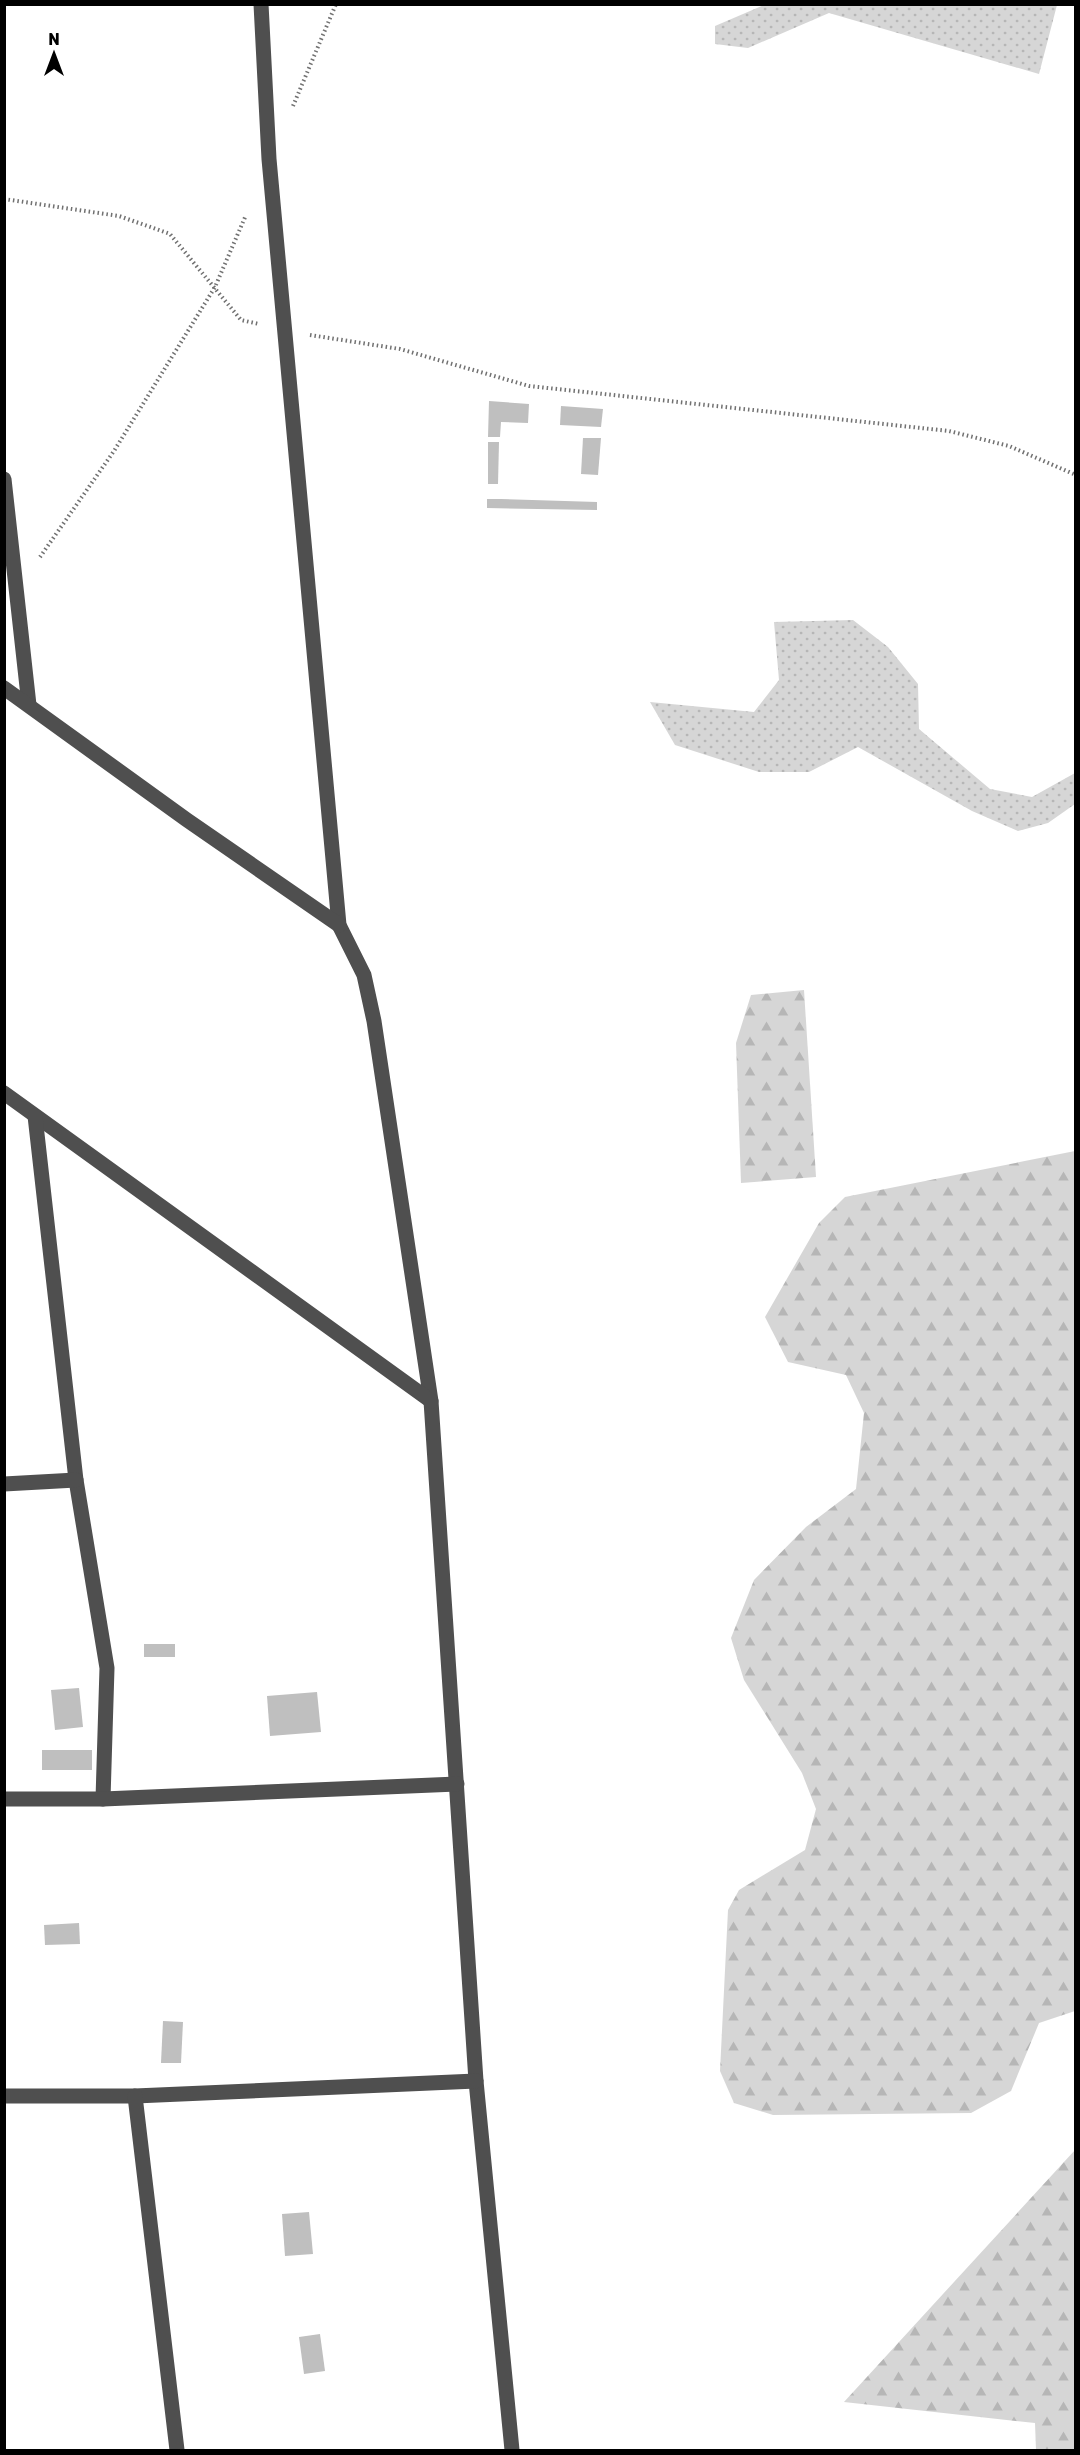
<svg xmlns="http://www.w3.org/2000/svg" width="1080" height="2455" viewBox="0 0 1080 2455" font-family="Rubik,sans-serif">
<style>
.grass{fill:url(#grass-dots)}
.forest{fill:url(#forest-firs)}
.building{fill:#bfbfbf}
.lines{fill:none;stroke-linecap:round;stroke-linejoin:round}
.path{stroke:#717171;stroke-width:4;stroke-dasharray:1.5 3;stroke-linecap:butt}
.minor{stroke:#4f4f4f;stroke-width:15}
</style>
<defs>
<pattern id="grass-dots" width="8" height="8" patternUnits="userSpaceOnUse" patternTransform="scale(1.5)"><rect width="8" height="8" fill="#d6d6d6"/><path d="M2 2h.1M6 6h.1" fill="none" stroke="#b6b6b6" stroke-width="1.8" stroke-linecap="round"/></pattern>
<pattern id="forest-firs" width="22" height="20" patternUnits="userSpaceOnUse" patternTransform="scale(1.5)"><rect width="22" height="20" fill="#d6d6d6"/><path d="M5 1l3.5 6h-7zM16 11l3.5 6h-7z" fill="#b6b6b6"/></pattern>
</defs>
<rect width="100%" height="100%" fill="#fff"/>
<!-- grass -->
<g class="grass">
<polygon points="764,5 764,4 1057,5 1039,74 829,13 748,48 715,44 715,26"/>
<polygon points="853,620 888,647 918,684 919,729 990,789 1032,797 1075,773 1075,804 1048,823 1018,831 972,811 858,747 809,772 759,772 675,745 650,702 754,712 779,680 774,622"/>
</g>
<!-- forest -->
<g class="forest">
<polygon points="804,990 816,1177 741,1183 736,1043 751,995"/>
<polygon points="1075,1151 1075,2011 1039,2023 1011,2091 971,2113 773,2115 734,2103 720,2071 728,1910 739,1890 805,1850 816,1809 802,1773 744,1680 731,1638 754,1580 806,1527 856,1489 864,1413 846,1375 788,1362 765,1317 819,1223 845,1197"/>
<polygon points="1075,2150 1075,2450 1036,2450 1035,2423 844,2402"/>
</g>
<!-- building -->
<g class="building">
<polygon points="489,401 529,404 528,423 501,422 500,437 488,437"/>
<polygon points="561,406 603,409 601,427 560,425"/>
<polygon points="583,438 601,438 598,475 581,474"/>
<polygon points="488,442 499,442 498,484 488,484"/>
<polygon points="487,499 501,499 597,502 597,510 487,508"/>
<rect x="144" y="1644" width="31" height="13"/>
<polygon points="79,1688 83,1727 55,1730 51,1690"/>
<polygon points="317,1692 321,1732 270,1736 267,1696"/>
<rect x="42" y="1750" width="50" height="20"/>
<polygon points="79,1923 80,1944 45,1945 44,1925"/>
<polygon points="163,2021 183,2022 181,2063 161,2063"/>
<polygon points="309,2212 313,2254 285,2256 282,2214"/>
<polygon points="320,2334 325,2371 304,2374 299,2337"/>
</g>
<g class="lines">
<!-- path -->
<g class="path">
<polyline points="293,106 336,4"/>
<polyline points="4,199 119,216 170,234 241,320 259,324"/>
<polyline points="310,335 400,349 529,386 949,431 1009,446 1076,475"/>
<polyline points="40,557 114,451 215,287 246,215"/>
</g>
<!-- minor -->
<g class="minor">
<polyline points="261,4 269,159 339,925 364,975 374,1021 431,1401 476,2081 512,2450"/>
<polyline points="4,479 29,705"/>
<polyline points="4,688 187,820 339,925"/>
<polyline points="4,1093 431,1401"/>
<polyline points="35,1116 76,1480 107,1668 103,1799"/>
<polyline points="4,1484 76,1480"/>
<polyline points="4,1799 103,1799 457,1784"/>
<polyline points="4,2096 135,2096 476,2081"/>
<polyline points="135,2096 177,2450"/>
</g>
</g>
<!-- border -->
<rect width="1080" height="2455" fill="none" stroke="#000000" stroke-width="12"/>
<!-- north arrow -->
<g transform="translate(54 54)" stroke="#ffffff" stroke-width="4.5" paint-order="stroke">
<path d="M0-4.5L10 22L0 15L-10 22Z" fill="#000000"/>
<text y="-9" font-size="16" font-weight="bold" text-anchor="middle" fill="#000000">N</text>
</g>
</svg>
